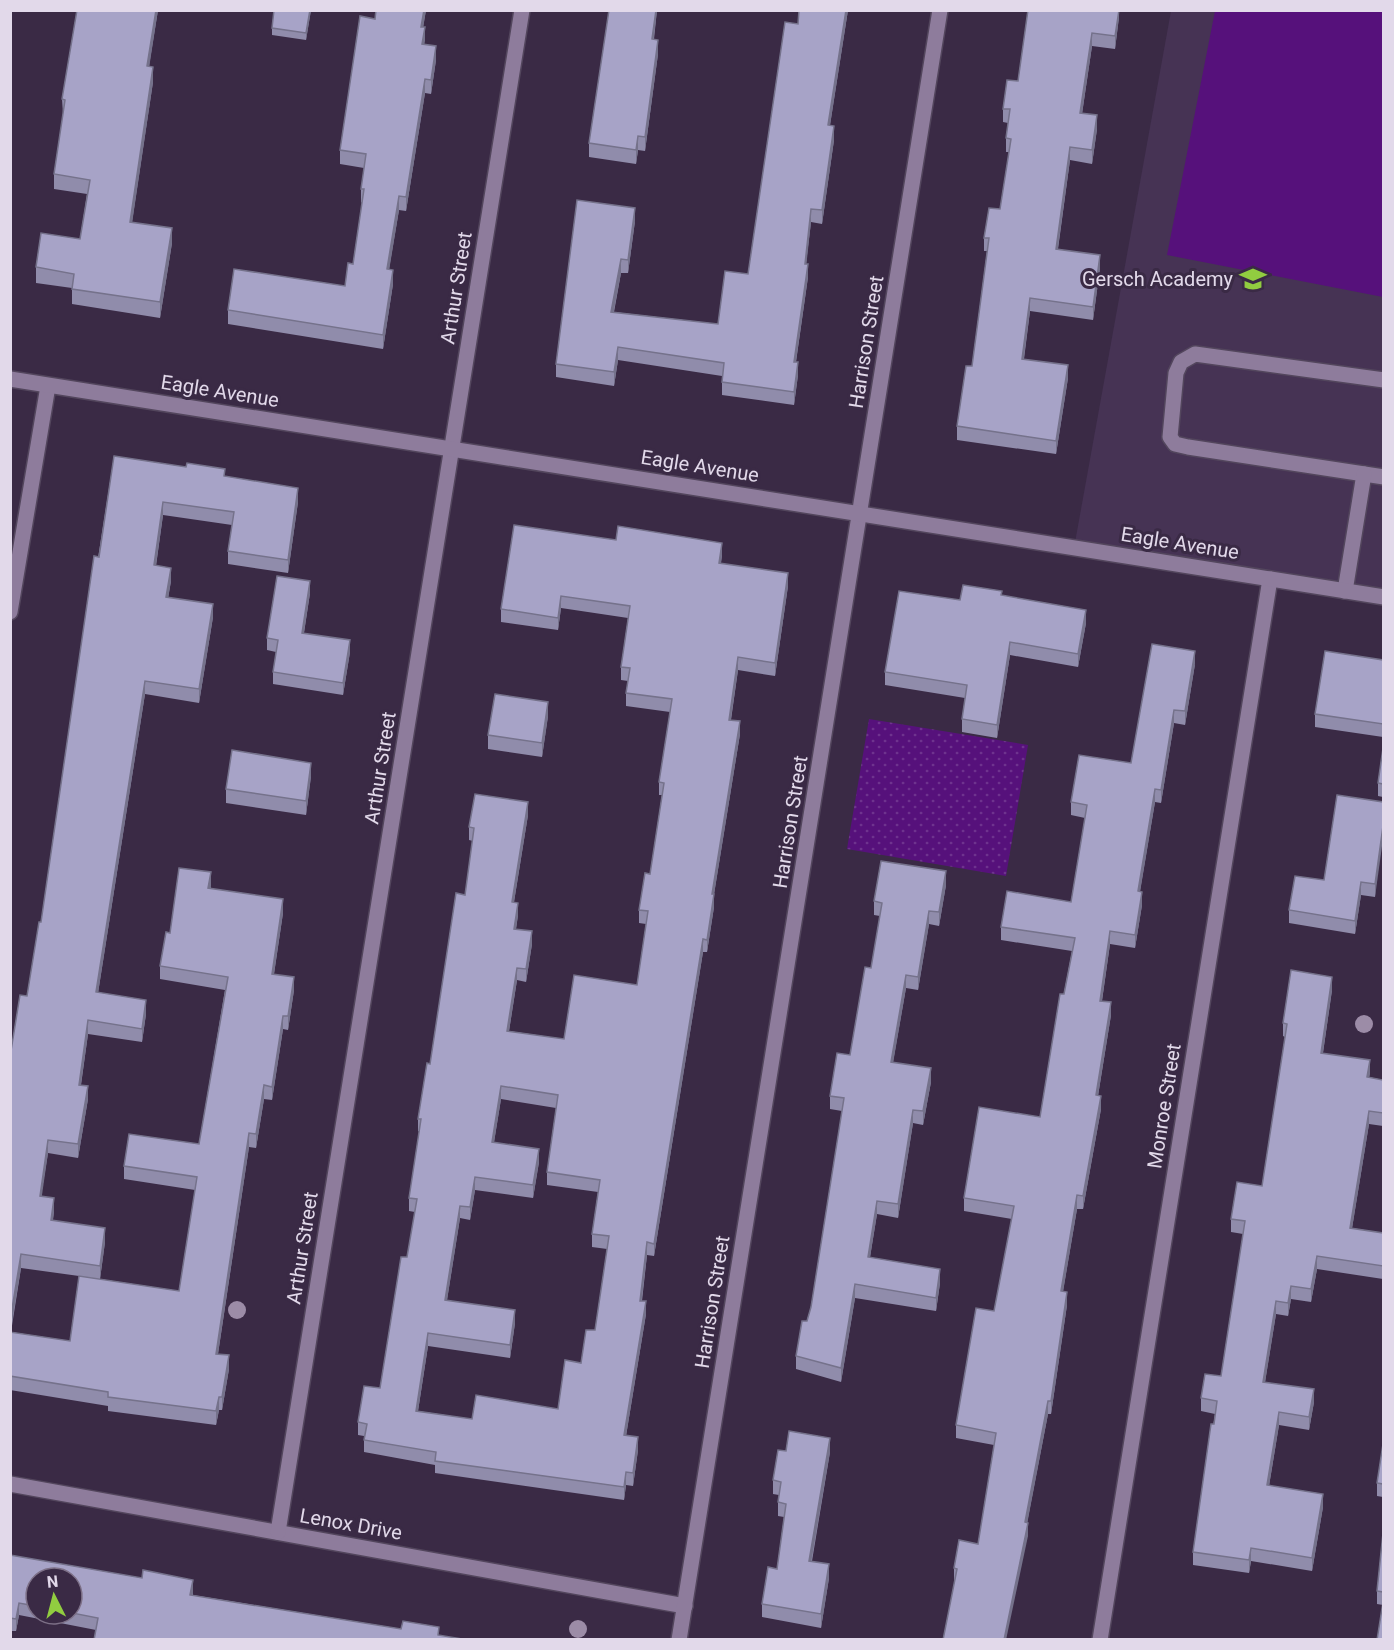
<svg xmlns="http://www.w3.org/2000/svg" width="1394" height="1650" viewBox="0 0 1394 1650" font-family="Roboto,sans-serif">
<style>
.built{fill:#463354}
.grass{fill:url(#grass-dots)}
.pitch{fill:#56117b}
.lines{fill:none;stroke-linecap:round;stroke-linejoin:round}
.service-casing{stroke:#53465d;stroke-width:18}
.minor-casing{stroke:#53465d;stroke-width:18}
.tertiary-casing{stroke:#53465d;stroke-width:18}
.service{stroke:#8e7c9c;stroke-width:15}
.minor{stroke:#8e7c9c;stroke-width:15}
.tertiary{stroke:#8e7c9c;stroke-width:15}
.tree{fill:#9c8ca7}
.wall{fill:#908cab;fill-rule:evenodd}
.shaded-wall{fill:#75728b}
.building{fill:#a7a3c7;stroke:#75728b;stroke-width:1.5;fill-rule:evenodd}
.labels{text-anchor:middle;stroke-width:6;stroke-linejoin:round;paint-order:stroke}
.poi-label{font-size:20px;fill:#e2d9ea;stroke:#3a2a45;text-anchor:end}
.street-label{font-size:20px;fill:#e2d9ea;stroke:#3a2a45}
</style>
<defs>
<pattern id="grass-dots" width="8" height="8" patternUnits="userSpaceOnUse" patternTransform="scale(1.5)"><rect width="8" height="8" fill="#56117b"/><path d="M2 2h.1M6 6h.1" fill="none" stroke="#6e338e" stroke-width="1.8" stroke-linecap="round"/></pattern>
</defs>
<rect width="100%" height="100%" fill="#3a2a45"/>
<!-- built -->
<polygon class="built" points="1171,11 1383,11 1383,597 1074,548"/>
<!-- grass -->
<polygon class="grass" points="869,719 1028,745 1006,876 847,849"/>
<!-- pitch -->
<polygon class="pitch" points="1215,11 1383,11 1383,297 1167,255"/>
<g class="lines">
<defs>
<g id="service">
<polyline points="1384,380 1195,354 1181,362 1176,373 1170,437 1175,444 1188,447 1384,477"/>
<polyline points="1345,591 1364,474"/>
</g>
<g id="minor">
<polyline points="10,612 48,386"/>
<polyline points="10,1484 685,1606"/>
<polyline points="278,1532 522,10"/>
<polyline points="679,1640 940,10"/>
<polyline points="1100,1640 1270,579"/>
</g>
<polyline id="tertiary" points="10,379 1384,597"/>
</defs>
<!-- service casing -->
<use href="#service" class="service-casing"/>
<!-- minor casing -->
<use href="#minor" class="minor-casing"/>
<!-- tertiary casing -->
<use href="#tertiary" class="tertiary-casing"/>
<!-- service -->
<use href="#service" class="service"/>
<!-- minor -->
<use href="#minor" class="minor"/>
<!-- tertiary -->
<use href="#tertiary" class="tertiary"/>
</g>
<!-- trees -->
<g class="tree">
<circle cx="1364" cy="1024" r="9"/>
<circle cx="237" cy="1310" r="9"/>
<circle cx="578" cy="1629" r="9"/>
</g>
<!-- wall -->
<g class="wall">
<polygon points="77,10 158,10 149,66 153,82 132,222 172,243 160,318 72,304 72,288 36,283 36,267 80,239 87,194 54,189 54,174 63,114 62,99"/>
<polygon points="274,10 311,10 306,40 272,35 272,28"/>
<polygon points="376,10 426,10 423,27 424,44 436,60 431,94 425,93 406,211 399,210 389,269 393,284 383,349 228,324 228,310 345,286 353,264 362,203 361,202 361,189 364,168 340,164 340,150 375,19"/>
<polygon points="657,10 654,39 658,54 645,151 638,150 636,164 589,157 589,143"/>
<polygon points="799,10 848,10 830,125 834,140 822,224 811,222 806,264 808,277 796,362 798,375 794,405 722,395 722,376 618,360 614,386 556,377 556,364 635,221 628,273 621,273 614,312 718,324 748,274 798,24"/>
<polygon points="1119,10 1119,17 1115,49 1092,46 1082,114 1097,129 1092,164 1070,160 1058,249 1100,268 1093,320 1030,311 1024,359 1068,378 1056,454 957,440 957,426 972,366 987,251 984,251 984,238 1000,209 1009,152 1006,152 1006,138 1008,123 1003,122 1003,109 1018,81"/>
<path d="M114 456 225 477 298 502 288 573 228 564V551L232 525 163 515 156 566 171 581 168 598 213 617 199 703 145 694 98 993 146 1014 142 1042 88 1034 81 1085 88 1099 78 1158 48 1153 41 1196 54 1211 53 1220 105 1242 100 1279 179 1291 195 1190 124 1179V1166L199 1144 225 990 160 979V966L170 933 211 886V888L283 913 274 974 294 990 288 1030 283 1029 272 1100 264 1099 256 1148 249 1147 218 1354 229 1369 222 1410H219L216 1425 108 1411V1406L10 1390V1057L27 996 41 922ZM21 1268 79 1276 70 1341 11 1332Z"/>
<path d="M616 540 722 555 721 563 788 586 775 676 738 670 731 720 740 734 714 894V907L707 952H703L654 1256 647 1255 642 1301 646 1314 626 1436 638 1450 633 1486 626 1485 624 1500 435 1473V1465L364 1452V1436L358 1435V1422L380 1388 407 1257 415 1212 409 1211V1198L420 1132 418 1131V1119L430 1064 465 895 473 841 469 840V827L528 815 514 902 518 915 516 929 532 944 526 982 517 980 509 1031 564 1039 637 985 646 924 639 923V910L650 874 662 795H659V782L670 712 626 706V693L628 681 621 680V667L628 618 561 608 558 630 501 622V609ZM501 1099 556 1108 547 1172V1185L598 1192 592 1234V1247L607 1249 595 1330 581 1363 558 1409 472 1419 418 1411 428 1346 510 1358 515 1323 447 1300 460 1218 470 1220 475 1190 533 1198 539 1162 494 1142Z"/>
<polygon points="310,593 304,633 350,652 343,695 273,684 273,672 276,652 267,650 267,638"/>
<polygon points="1002,595 1086,623 1078,667 1010,655 997,738 962,732 962,719 965,698 885,685 885,672 960,600"/>
<polygon points="1383,660 1383,737 1315,727 1315,714"/>
<polygon points="1195,664 1185,725 1174,723 1161,803 1155,802 1140,891 1142,905 1135,948 1110,944 1102,1001 1111,1015 1098,1096 1101,1109 1083,1209 1077,1209 1063,1291 1067,1305 1051,1414 1048,1414 1027,1523 1028,1536 954,1581 954,1568 978,1544 994,1445 956,1438 956,1425 994,1311 1012,1219 964,1211 964,1198 1040,1117 1072,951 1001,940 1001,927 1071,902 1085,818 1071,815 1071,802 1131,763"/>
<polygon points="548,716 542,757 488,749 488,735"/>
<polygon points="1383,748 1383,797 1378,796 1378,783"/>
<polygon points="311,776 306,815 226,803 226,789"/>
<polygon points="1383,802 1375,897 1361,895 1355,934 1289,923 1289,910 1324,880"/>
<polygon points="946,885 939,926 929,924 918,990 906,988 893,1062 931,1082 923,1125 913,1123 898,1218 877,1214 870,1257 940,1283 936,1311 855,1298 841,1382 796,1369 796,1356 811,1307 842,1111 830,1109 830,1096 850,1055 871,968 880,916 874,915 874,901"/>
<polygon points="1332,990 1323,1053 1370,1073 1369,1077 1383,1080 1383,1126 1369,1124 1352,1228 1383,1233 1383,1279 1317,1269 1311,1302 1291,1299 1288,1316 1276,1314 1265,1382 1314,1402 1309,1430 1279,1425 1269,1486 1323,1507 1312,1571 1251,1561 1249,1573 1193,1565 1193,1552 1215,1414 1201,1411 1201,1398 1221,1376 1243,1234 1231,1232 1231,1219 1262,1186 1285,1037 1283,1036 1283,1023"/>
<polygon points="1383,1444 1383,1497 1377,1496 1377,1483"/>
<polygon points="786,1451 830,1452 812,1561 829,1578 821,1628 762,1617 762,1604 777,1569 784,1517 778,1516 778,1502 779,1495 773,1494 773,1480"/>
<polygon points="1383,1533 1383,1640 1383,1605 1377,1604 1377,1591"/>
<path d="M10 1555 193 1593V1595L439 1635 96 1630 19 1615 16 1631H10ZM36 1578H72V1614H36Z"/>
</g>
<!-- shaded-wall -->
<g class="shaded-wall">
<polygon points="156,10 158,10 147,81 147,66"/>
<polygon points="310,10 311,10 306,40 306,33"/>
<polygon points="424,10 426,10 421,41 421,27"/>
<polygon points="656,10 657,10 652,53 652,39"/>
<polygon points="846,10 848,10 828,138 828,125"/>
<polygon points="1119,10 1119,17 1115,49 1115,36"/>
<polygon points="425,27 425,41 422,58 422,44"/>
<polygon points="1092,33 1092,46 1080,127 1080,113"/>
<polygon points="658,40 658,54 645,151 645,137"/>
<polygon points="436,46 436,60 431,94 431,80"/>
<polygon points="153,67 153,82 130,237 130,222"/>
<polygon points="425,79 425,93 406,211 406,197"/>
<polygon points="1097,115 1097,129 1092,164 1092,150"/>
<polygon points="834,126 834,140 822,224 822,210"/>
<polygon points="638,136 638,150 636,164 636,150"/>
<polygon points="1070,147 1070,160 1056,262 1056,249"/>
<polygon points="399,196 399,210 387,283 387,269"/>
<polygon points="635,208 635,221 628,273 628,260"/>
<polygon points="811,209 811,222 805,277 805,264"/>
<polygon points="172,228 172,243 160,318 160,302"/>
<polygon points="1100,255 1100,268 1093,320 1093,307"/>
<polygon points="621,259 621,273 611,326 611,312"/>
<polygon points="808,264 808,277 794,375 794,362"/>
<polygon points="393,270 393,284 383,349 383,335"/>
<polygon points="1030,298 1030,311 1022,372 1022,359"/>
<polygon points="618,347 618,360 614,386 614,372"/>
<polygon points="798,362 798,375 794,405 794,392"/>
<polygon points="1068,365 1068,378 1056,454 1056,441"/>
<polygon points="298,488 298,502 288,573 288,560"/>
<polygon points="163,502 163,515 154,579 154,565"/>
<polygon points="722,543 722,555 719,575 719,563"/>
<polygon points="171,568 171,581 166,611 166,597"/>
<polygon points="788,573 788,586 775,676 775,663"/>
<polygon points="310,581 310,593 302,645 302,633"/>
<polygon points="561,596 561,608 558,630 558,618"/>
<polygon points="213,604 213,617 199,703 199,689"/>
<polygon points="1086,610 1086,623 1078,667 1078,654"/>
<polygon points="350,640 350,652 343,695 343,683"/>
<polygon points="1010,642 1010,655 997,738 997,725"/>
<polygon points="1195,651 1195,664 1185,725 1185,711"/>
<polygon points="738,657 738,670 729,732 729,720"/>
<polygon points="145,681 145,694 96,1006 96,992"/>
<polygon points="548,702 548,716 542,757 542,743"/>
<polygon points="1174,710 1174,723 1161,803 1161,790"/>
<polygon points="740,721 740,734 712,907 712,894"/>
<polygon points="311,763 311,776 306,815 306,801"/>
<polygon points="1155,789 1155,802 1138,904 1138,891"/>
<polygon points="528,802 528,815 512,914 512,902"/>
<polygon points="1383,826 1383,839 1375,897 1375,884"/>
<polygon points="946,871 946,885 939,926 939,912"/>
<polygon points="211,872 211,886 208,901 208,888"/>
<polygon points="1361,882 1361,895 1355,934 1355,921"/>
<polygon points="1142,892 1142,905 1135,948 1135,935"/>
<polygon points="714,894 714,907 707,952 707,940"/>
<polygon points="283,899 283,913 272,987 272,974"/>
<polygon points="518,903 518,915 514,942 514,929"/>
<polygon points="929,911 929,924 918,990 918,977"/>
<polygon points="532,931 532,944 526,982 526,969"/>
<polygon points="1110,931 1110,944 1100,1014 1100,1001"/>
<polygon points="703,939 703,952 654,1256 654,1244"/>
<polygon points="517,968 517,980 507,1044 507,1031"/>
<polygon points="906,975 906,988 891,1075 891,1062"/>
<polygon points="294,977 294,990 288,1030 288,1016"/>
<polygon points="1332,977 1332,990 1321,1066 1321,1053"/>
<polygon points="146,1000 146,1014 142,1042 142,1029"/>
<polygon points="1111,1002 1111,1015 1096,1108 1096,1095"/>
<polygon points="283,1016 283,1029 272,1100 272,1087"/>
<polygon points="88,1020 88,1034 79,1098 79,1085"/>
<polygon points="1370,1060 1370,1073 1367,1090 1367,1077"/>
<polygon points="931,1068 931,1082 923,1125 923,1111"/>
<polygon points="264,1085 264,1099 256,1148 256,1134"/>
<polygon points="88,1086 88,1099 78,1158 78,1144"/>
<polygon points="501,1086 501,1099 492,1155 492,1142"/>
<polygon points="1101,1096 1101,1109 1083,1209 1083,1196"/>
<polygon points="913,1110 913,1123 898,1218 898,1204"/>
<polygon points="1369,1111 1369,1124 1350,1241 1350,1228"/>
<polygon points="249,1133 249,1147 216,1367 216,1354"/>
<polygon points="48,1140 48,1153 40,1209 40,1196"/>
<polygon points="539,1149 539,1162 533,1198 533,1185"/>
<polygon points="475,1177 475,1190 470,1220 470,1207"/>
<polygon points="1077,1195 1077,1209 1061,1304 1061,1291"/>
<polygon points="54,1198 54,1211 51,1234 51,1220"/>
<polygon points="877,1201 877,1214 868,1270 868,1257"/>
<polygon points="460,1206 460,1218 445,1313 445,1300"/>
<polygon points="105,1228 105,1242 100,1279 100,1266"/>
<polygon points="647,1242 647,1255 640,1314 640,1301"/>
<polygon points="21,1254 21,1268 10,1334 10,1321"/>
<polygon points="1317,1256 1317,1269 1311,1302 1311,1289"/>
<polygon points="940,1269 940,1283 936,1311 936,1298"/>
<polygon points="855,1284 855,1298 841,1382 841,1368"/>
<polygon points="1291,1286 1291,1299 1288,1316 1288,1303"/>
<polygon points="1067,1292 1067,1305 1051,1414 1051,1401"/>
<polygon points="646,1301 646,1314 624,1448 624,1435"/>
<polygon points="1276,1301 1276,1314 1263,1395 1263,1382"/>
<polygon points="515,1310 515,1323 510,1358 510,1345"/>
<polygon points="428,1333 428,1346 416,1424 416,1411"/>
<polygon points="229,1355 229,1369 222,1410 222,1397"/>
<polygon points="1314,1389 1314,1402 1309,1430 1309,1417"/>
<polygon points="219,1397 219,1410 216,1425 216,1411"/>
<polygon points="1048,1401 1048,1414 1025,1535 1025,1522"/>
<polygon points="1279,1412 1279,1425 1267,1498 1267,1485"/>
<polygon points="638,1437 638,1450 633,1486 633,1473"/>
<polygon points="830,1438 830,1452 809,1575 809,1561"/>
<polygon points="626,1472 626,1485 624,1500 624,1487"/>
<polygon points="1323,1494 1323,1507 1312,1571 1312,1558"/>
<polygon points="1028,1523 1028,1536 1006,1640 1004,1640"/>
<polygon points="1251,1548 1251,1561 1249,1573 1249,1560"/>
<polygon points="829,1564 829,1578 821,1628 821,1614"/>
<polygon points="193,1580 193,1593 190,1607 190,1595"/>
<polygon points="19,1603 19,1615 16,1631 16,1619"/>
</g>
<!-- building -->
<g class="building">
<polygon points="77,10 156,10 147,66 153,67 130,222 172,228 160,302 72,289 74,274 36,267 41,233 80,239 90,180 54,174 65,100 62,99"/>
<polygon points="274,10 310,10 306,33 272,28"/>
<polygon points="376,10 424,10 421,27 425,27 422,44 436,46 431,80 425,79 406,197 399,196 387,269 393,270 383,335 228,310 234,269 345,286 348,263 353,264 364,189 361,189 366,154 340,150 360,16 375,19"/>
<polygon points="609,10 656,10 652,39 658,40 645,137 638,136 636,150 589,143"/>
<polygon points="799,10 846,10 828,125 834,126 822,210 811,209 805,264 808,264 794,362 798,362 794,392 722,382 724,363 618,347 614,372 556,364 577,200 635,208 628,260 621,259 611,312 718,324 725,271 748,274 785,22 798,24"/>
<polygon points="1028,10 1119,10 1115,36 1092,33 1080,113 1097,115 1092,150 1070,147 1056,249 1100,255 1093,307 1030,298 1022,359 1068,365 1056,441 957,426 966,366 972,366 989,238 984,238 989,208 1000,209 1011,139 1006,138 1010,109 1003,109 1007,80 1018,81"/>
<polygon points="114,456 186,467 187,463 225,469 224,476 298,488 288,560 228,551 234,512 163,502 154,565 171,568 166,597 213,604 199,689 145,681 96,992 146,1000 142,1029 88,1020 79,1085 88,1086 78,1144 48,1140 40,1196 54,1198 51,1220 105,1228 100,1266 21,1254 10,1321 10,1057 20,995 27,996 39,922 41,922 94,556 99,557"/>
<path d="M514 525 616 540 618 526 722 543 719 563 788 573 775 663 738 657 729 720 740 721 712 894H714L707 940 703 939 654 1244 647 1242 640 1301H646L624 1435 638 1437 633 1473 626 1472 624 1487 435 1461 436 1452 364 1440 367 1424 358 1422 364 1386 380 1388 401 1257H407L417 1199 409 1198 421 1119H418L427 1063 430 1064 456 893 465 895 474 828 469 827 475 794 528 802 512 902 518 903 514 929 532 931 526 969 517 968 507 1031 564 1039 574 975 637 985 648 911 639 910 645 873 650 874 664 783 659 782 672 699 626 693 630 668 621 667 630 606 561 596 558 618 501 609ZM501 1086 558 1095 547 1172 600 1180 592 1234 609 1236 595 1330H586L581 1363 565 1360 558 1409 476 1395 472 1419 416 1411 428 1333 510 1345 515 1310 445 1300 460 1206 470 1207 475 1177 533 1185 539 1149 492 1142Z"/>
<polygon points="277,576 310,581 302,633 350,640 343,683 273,672 278,640 267,638"/>
<polygon points="963,585 1002,591 1001,595 1086,610 1078,654 1010,642 997,725 962,719 967,685 885,672 899,591 960,600"/>
<polygon points="1152,644 1195,651 1185,711 1174,710 1161,790 1155,789 1138,891 1142,892 1135,935 1110,931 1100,1001 1111,1002 1096,1095 1101,1096 1083,1196 1077,1195 1061,1291 1067,1292 1051,1401 1048,1401 1025,1522 1028,1523 1004,1640 943,1640 957,1569 954,1568 959,1540 978,1544 996,1433 956,1425 976,1308 994,1311 1014,1206 964,1198 979,1107 1040,1117 1060,994 1064,994 1075,938 1001,927 1007,891 1071,902 1087,805 1071,802 1079,755 1131,763"/>
<polygon points="1325,651 1383,660 1383,724 1315,714"/>
<polygon points="495,694 548,702 542,743 488,735"/>
<polygon points="1383,748 1383,784 1378,783"/>
<polygon points="232,750 311,763 306,801 226,789"/>
<polygon points="1337,795 1383,802 1383,826 1375,884 1361,882 1355,921 1289,910 1295,876 1324,880"/>
<polygon points="881,861 946,871 939,912 929,911 918,977 906,975 891,1062 931,1068 923,1111 913,1110 898,1204 877,1201 868,1257 940,1269 936,1298 855,1284 841,1368 796,1356 802,1321 807,1321 811,1307 844,1098 830,1096 837,1053 850,1055 865,967 871,968 882,903 874,901"/>
<polygon points="179,868 211,872 208,888 283,899 272,974 294,977 288,1016 283,1016 272,1087 264,1085 256,1134 249,1133 216,1354 229,1355 222,1397 219,1397 216,1411 108,1397 108,1392 10,1376 10,1332 70,1341 79,1276 179,1291 197,1177 124,1166 129,1134 199,1144 228,977 160,966 166,932 170,933"/>
<polygon points="1291,970 1332,977 1321,1053 1370,1060 1367,1077 1383,1080 1383,1113 1369,1111 1350,1228 1383,1233 1383,1266 1317,1256 1311,1289 1291,1286 1288,1303 1276,1301 1263,1382 1314,1389 1309,1417 1279,1412 1267,1485 1323,1494 1312,1558 1251,1548 1249,1560 1193,1552 1211,1424 1214,1424 1217,1401 1201,1398 1205,1374 1221,1376 1245,1221 1231,1219 1237,1182 1262,1186 1287,1024 1283,1023"/>
<polygon points="789,1431 830,1438 809,1561 829,1564 821,1614 762,1604 768,1567 777,1569 786,1504 778,1502 781,1482 773,1480 778,1450 786,1451"/>
<polygon points="1383,1444 1383,1484 1377,1483"/>
<polygon points="1383,1533 1383,1592 1377,1591"/>
<polygon points="10,1555 142,1578 143,1570 193,1580 190,1595 401,1629 403,1621 439,1627 438,1635 468,1640 94,1640 98,1618 72,1613 72,1578 36,1578 36,1606 19,1603 16,1619 10,1618"/>
<polygon points="1383,1602 1383,1640 1377,1640"/>
</g>
<!-- icons -->
<defs>
<symbol id="school-bare" viewBox="-9 -9 18 18"><path d="M0-5L7-2L0 1L-7-2ZM-4 1L0 2.5L4 1V4Q0 6-4 4Z" fill="#91cd40" stroke="#3a2a45" stroke-width="2.5" paint-order="stroke"/></symbol>
</defs>
<g fill-rule="evenodd">
<use href="#school-bare" x="1234" y="260" width="38" height="38"/>
</g>
<g class="labels">
<!-- poi labels -->
<g class="poi-label">
<text x="1233" y="286">Gersch Academy</text>
</g>
<!-- street labels -->
<g class="street-label">
<text transform="translate(456 288) rotate(-81)" y="7">Arthur Street</text>
<text transform="translate(866 342) rotate(-81)" y="7">Harrison Street</text>
<text transform="translate(220 391) rotate(9)" y="7">Eagle Avenue</text>
<text transform="translate(700 466) rotate(9)" y="7">Eagle Avenue</text>
<text transform="translate(1180 543) rotate(9)" y="7">Eagle Avenue</text>
<text transform="translate(380 768) rotate(-81)" y="7">Arthur Street</text>
<text transform="translate(790 822) rotate(-81)" y="7">Harrison Street</text>
<text transform="translate(1164 1106) rotate(-81)" y="7">Monroe Street</text>
<text transform="translate(302 1248) rotate(-81)" y="7">Arthur Street</text>
<text transform="translate(712 1302) rotate(-81)" y="7">Harrison Street</text>
<text transform="translate(351 1524) rotate(10)" y="7">Lenox Drive</text>
</g>
</g>
<!-- border -->
<rect width="1394" height="1650" fill="none" stroke="#e2d9ea" stroke-width="24"/>
<!-- north arrow -->
<g transform="translate(54 1596) rotate(354)"><circle r="28" fill="#3a2a45" stroke="#7d7087" stroke-width="1.5"/>
<path d="M0-4.5L10 22L0 15L-10 22Z" fill="#91cd40"/>
<text y="-9" font-size="16" font-weight="bold" text-anchor="middle" fill="#e2d9ea">N</text>
</g>
</svg>
